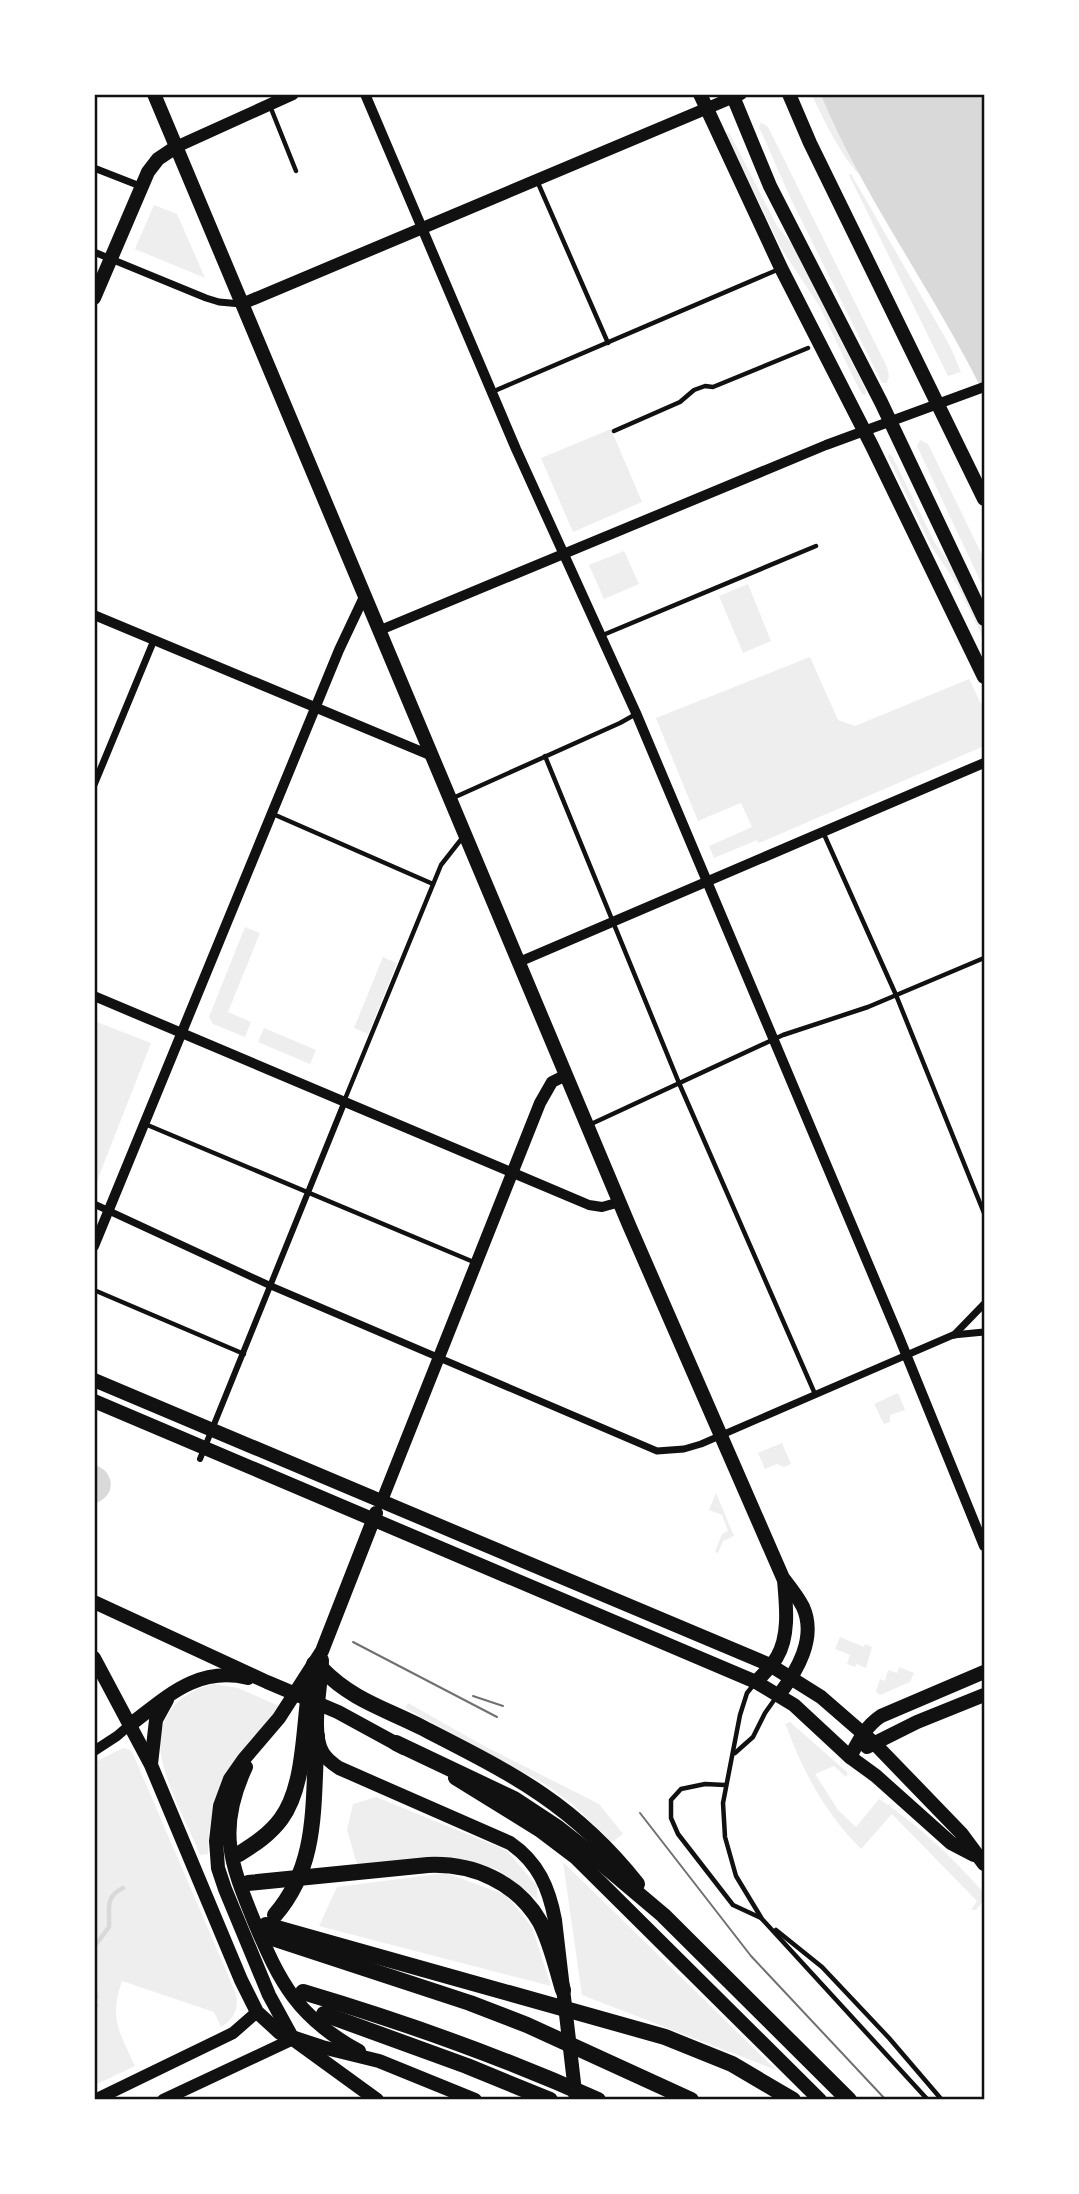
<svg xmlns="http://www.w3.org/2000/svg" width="1079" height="2194" viewBox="0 0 1079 2194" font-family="Signika,sans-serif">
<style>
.green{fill:#eee}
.water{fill:#d9d9d9}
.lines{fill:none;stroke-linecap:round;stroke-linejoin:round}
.stream{stroke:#d9d9d9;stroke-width:4.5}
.service{stroke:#111;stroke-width:4.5}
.pedestrian{stroke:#111;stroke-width:6}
.minor{stroke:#111;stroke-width:7}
.tertiary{stroke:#111;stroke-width:10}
.secondary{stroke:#111;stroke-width:12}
.primary{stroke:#111;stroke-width:14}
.motorway{stroke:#111;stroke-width:16}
.tram{stroke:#707070;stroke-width:2}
.neatline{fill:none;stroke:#111;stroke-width:2.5}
</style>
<rect width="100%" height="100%" fill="#fff"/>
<!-- green -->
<g class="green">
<path d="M812 95H821L862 176C846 166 820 113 812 95Z"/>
<polygon points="761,122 768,127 887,367 889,376 887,383 882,383 790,197 759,127"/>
<polygon points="727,132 730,134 777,226 793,245 866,390 866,395 862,394 856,383 820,307 781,248 726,134"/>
<polygon points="851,174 950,346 961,372 948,376 849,175"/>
<polygon points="154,205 177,214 205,278 135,249"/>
<polygon points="611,429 642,502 573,532 541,458"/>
<polygon points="920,440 928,444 984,559 984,589 917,446"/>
<polygon points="889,454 892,456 935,543 960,577 984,629 984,640 957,584 931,546 888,457"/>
<polygon points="624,551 639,584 604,599 589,565"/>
<polygon points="748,584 771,641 743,653 719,596"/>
<polygon points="810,657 838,720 855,726 969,679 984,710 984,746 759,843 757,840 714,858 709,846 752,827 741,803 698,821 656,718"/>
<polygon points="245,927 260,933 228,1012 251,1022 245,1037 213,1024 209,1017"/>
<polygon points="383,957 397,963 368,1034 354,1028"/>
<polygon points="94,1021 151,1043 97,1181 94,1180"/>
<polygon points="264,1028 316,1050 310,1064 258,1042"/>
<polygon points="898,1393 905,1410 890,1415 890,1422 884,1424 874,1404"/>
<polygon points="782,1443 791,1464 784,1467 777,1464 765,1469 758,1453"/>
<polygon points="716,1493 734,1536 723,1541 718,1553 715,1552 722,1534 728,1531 722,1515 709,1510"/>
<polygon points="840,1637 864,1647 865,1644 872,1647 866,1668 857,1664 855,1667 847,1664 850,1655 835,1649"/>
<polygon points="899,1667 914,1673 910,1682 880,1695 876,1692 880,1679 885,1681 888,1670 897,1673"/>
<path d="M215 1684 238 1688 279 1706 215 1799 209 1833 208 1854 200 1855C188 1825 168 1790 162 1759 153 1720 178 1691 215 1684Z"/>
<polygon points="408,1703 486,1747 599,1804 623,1834 612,1842 571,1803 545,1784 405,1708"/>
<path d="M790 1722 848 1773 846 1777 834 1766 815 1774 838 1810 856 1827 879 1799C919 1825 953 1858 984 1893V1900L976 1910H971L977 1901 892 1814 861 1849C826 1814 804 1774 787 1728L785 1724Z"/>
<path d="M123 1748 130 1750 133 1754 236 1994C239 2009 234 2019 221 2027L214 2012 122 1981C109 2019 119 2031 135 2066L95 2085V1762Z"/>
<polygon points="376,1797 506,1850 537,1886 537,1899 496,1869 451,1857 357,1864 347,1830 353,1804"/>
<polygon points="563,1862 776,2070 582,1995"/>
<polygon points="446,1873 506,1895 532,1927 551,1986 319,1926 337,1887"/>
</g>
<!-- water -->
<g class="water">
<path d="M821 95H984V394C934 292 865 200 821 95Z"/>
<path d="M95 1465C116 1472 116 1497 95 1503Z"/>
</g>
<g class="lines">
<!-- stream -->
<g class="stream">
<path d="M97 1943 109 1927C110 1910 104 1897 123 1888"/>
<polyline points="94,1985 96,1997"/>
<polyline points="94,2009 96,2005"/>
</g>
<!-- service -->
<g class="service">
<polyline points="270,106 296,171"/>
<polyline points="538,183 608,343"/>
<polyline points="492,392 777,270"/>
<polyline points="614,431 680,402 694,390 705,386 713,387 808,348"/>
<polyline points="603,635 816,546"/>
<polyline points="545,756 679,1083 815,1394"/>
<polyline points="453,798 620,723 636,714"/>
<polyline points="273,814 433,884"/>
<polyline points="823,832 896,995 984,1213"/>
<polyline points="345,1099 441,865 463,837"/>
<polyline points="145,1124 476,1263"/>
<polyline points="589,1125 783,1035 868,1007 984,958"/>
<polyline points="94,1290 244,1354"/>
<polyline points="755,1683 747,1693 740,1715 723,1803 725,1837 736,1876 762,1919 928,2100"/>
<polyline points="735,1753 753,1737 765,1713 777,1696"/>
<polyline points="725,1785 705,1784 681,1789 671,1800 671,1818 678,1834 733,1905 761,1918"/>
<polyline points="776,1930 822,1967 889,2038 942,2100"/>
</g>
<!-- pedestrian -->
<polyline class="pedestrian" points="200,1459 345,1101"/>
<!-- minor -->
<g class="minor">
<polyline points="94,168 140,186"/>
<polyline points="94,252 206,298 219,302 241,304"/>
<polyline points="94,785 154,640"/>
<polyline points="94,1204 271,1286 657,1451 684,1449 701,1444 953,1335 984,1332"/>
<polyline points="954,1335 984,1304"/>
</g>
<!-- tertiary -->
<g class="tertiary">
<polyline points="365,94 516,449 636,713 899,1337 984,1546"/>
<polyline points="94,615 432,756"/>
<polyline points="378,631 826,445 984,387"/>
<polyline points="519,962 984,763"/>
<polyline points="94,996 589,1205 602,1207 620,1202"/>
<polyline points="94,1246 339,650 364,597"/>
<polyline points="94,1751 117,1736 131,1724"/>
</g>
<!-- secondary -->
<g class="secondary">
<polyline points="176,147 293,94"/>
<polyline points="242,304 741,94"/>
<polyline points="381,1503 540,1103 552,1082 566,1075"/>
<polyline points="95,2100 233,2033 257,2012"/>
<polyline points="163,2100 293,2039"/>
</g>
<!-- primary -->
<g class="primary">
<path d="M154 94 629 1225 783 1578C790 1587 798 1597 803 1607 817 1638 797 1671 779 1695"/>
<polyline points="700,94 781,268 872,446 984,677"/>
<polyline points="732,94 770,186 881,402 984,619"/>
<polyline points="789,94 810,143 984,499"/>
<polyline points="94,298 148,172 158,159 176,147"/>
<polyline points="94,1380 770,1665 821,1697 874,1743 961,1833 984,1864"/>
<polyline points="94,1401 756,1682 794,1705 850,1757 876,1776 951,1843 974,1855"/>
<polyline points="376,1513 322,1651 279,1718 244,1759 230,1779 220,1806 216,1841 218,1868 225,1889 269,1995 293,2039 377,2100"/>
<polyline points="94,1602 267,1682 338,1712 404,1748"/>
<polyline points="94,1658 151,1765 241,1980 257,2012 280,2033 322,2047 379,2061 475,2100"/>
<path d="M322 1660C322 1684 310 1733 323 1753 327 1760 333 1764 339 1768L510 1843C538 1862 549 1888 555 1920L576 2100"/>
<path d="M756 1682C763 1674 772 1666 777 1657 790 1635 786 1604 784 1580"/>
<path d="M131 1724C168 1696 198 1666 248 1678"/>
<polyline points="867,1747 917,1722 984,1695"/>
<path d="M850 1757C859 1740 866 1726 881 1716L984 1672"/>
<polyline points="151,1764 156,1720 167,1700"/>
<path d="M246 1767C217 1829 230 1862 254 1921 280 1983 298 2018 359 2051"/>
<polyline points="455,1778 539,1830 576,1858 820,2100"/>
</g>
<!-- motorway -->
<g class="motorway">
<path d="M322 1669C352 1700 386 1709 423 1728 511 1773 574 1804 637 1884"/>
<polyline points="396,1743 514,1799 558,1828 586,1850 663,1915 849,2100"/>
<path d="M239 1854C255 1844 270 1834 281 1819 309 1781 302 1710 314 1664"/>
<path d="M248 1883 428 1865C473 1863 517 1882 540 1922 551 1943 556 1967 563 1990"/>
<path d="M275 1915C320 1863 312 1801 317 1736"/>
<polyline points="266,1925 665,2037 732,2064 793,2100"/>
<polyline points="272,1938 470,2003 527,2025 691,2100"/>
<path d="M303 1992C404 2022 502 2057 598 2100"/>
<polyline points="324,2014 467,2066 550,2100"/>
</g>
<!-- tram -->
<g class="tram">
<polyline points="353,1642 497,1717"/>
<polyline points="473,1696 503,1706"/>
<polyline points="640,1813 751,1956 886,2100"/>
</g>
</g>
<!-- border -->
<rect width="1079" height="2194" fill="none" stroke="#ffffff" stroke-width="192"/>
<rect x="96" y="96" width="887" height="2002" class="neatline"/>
</svg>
